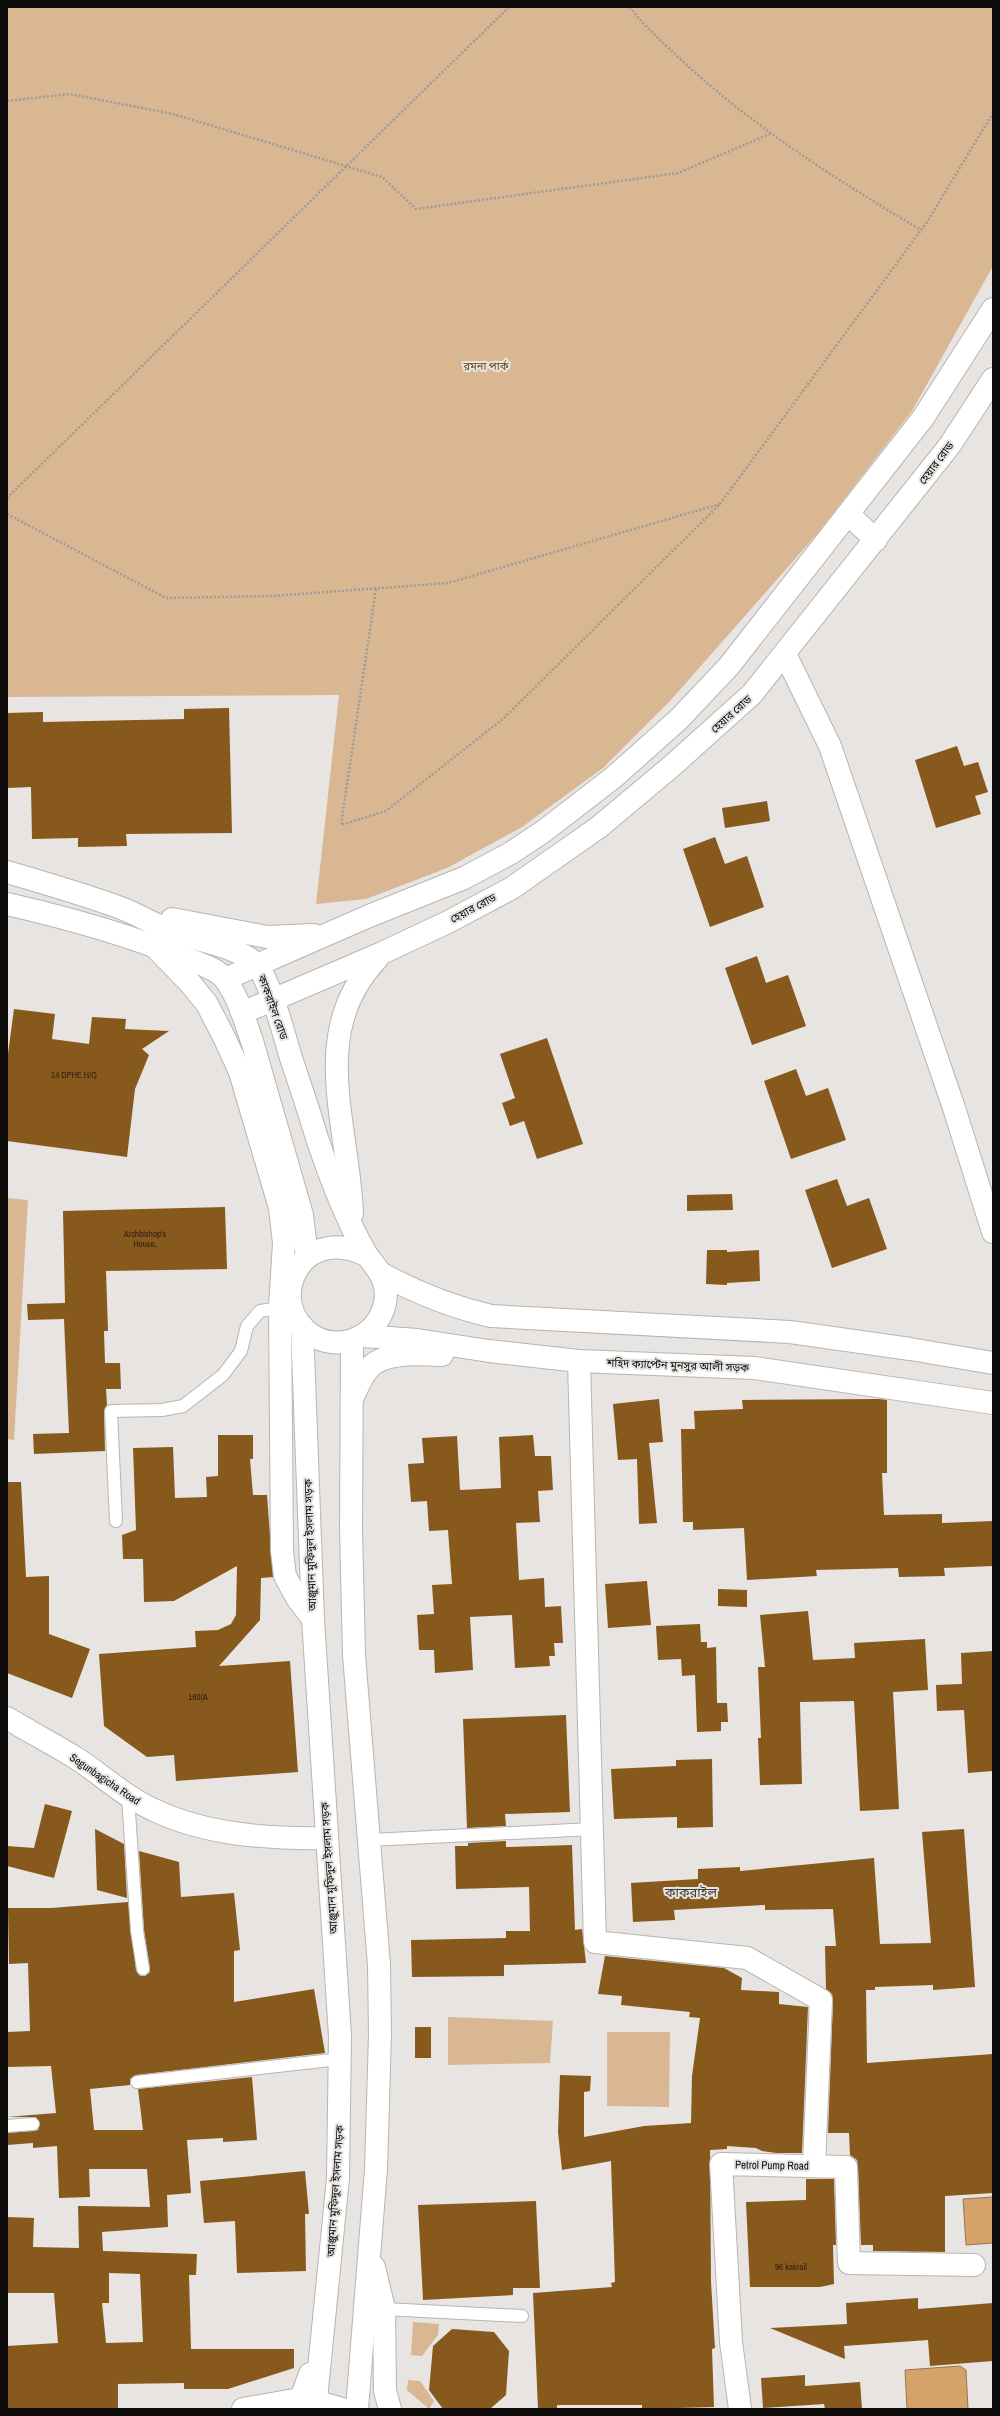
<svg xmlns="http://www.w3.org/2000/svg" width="1000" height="2416" viewBox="0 0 1000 2416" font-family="'Archivo Narrow','Noto Sans Bengali',sans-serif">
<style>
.green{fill:#d9b792}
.water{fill:#d5a36a;stroke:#99764e}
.building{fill:#87591d;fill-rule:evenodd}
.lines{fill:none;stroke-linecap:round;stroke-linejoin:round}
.lane-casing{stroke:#b7b5b2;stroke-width:14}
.street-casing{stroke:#b7b5b2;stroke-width:24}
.secondary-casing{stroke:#b7b5b2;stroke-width:24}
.primary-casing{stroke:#b7b5b2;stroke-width:24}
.path{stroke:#9e9b99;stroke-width:2.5;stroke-dasharray:2 2;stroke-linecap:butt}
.lane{stroke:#fff;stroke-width:12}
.street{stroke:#fff;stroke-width:22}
.secondary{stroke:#fff;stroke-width:22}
.primary{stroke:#fff;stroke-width:22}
.labels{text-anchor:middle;stroke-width:4;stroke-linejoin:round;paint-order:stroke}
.number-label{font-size:9px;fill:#2c1f10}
.park-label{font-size:11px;fill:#68461a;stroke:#e7e4e1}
.street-label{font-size:11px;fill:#0d0c0b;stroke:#e7e4e1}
.quarter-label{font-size:13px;fill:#403e3c;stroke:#e7e4e1}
</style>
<rect width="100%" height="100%" fill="#e7e4e1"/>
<!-- green -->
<g class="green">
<polygon points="7,7 993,7 993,266 912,411 817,534 670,701 603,768 522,827 447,868 366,899 316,904 339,695 7,697"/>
<polygon points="7,1198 28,1200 14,1440 7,1439"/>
<polygon points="448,2017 553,2021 550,2063 448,2065"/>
<polygon points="607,2032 670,2032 669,2107 607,2106"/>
<polygon points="413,2322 439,2324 438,2335 422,2356 411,2355"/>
<polygon points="408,2380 420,2381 434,2401 429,2409 407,2390"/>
</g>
<!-- water -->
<g class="water">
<polygon points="993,2197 993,2243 966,2245 963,2199"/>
<polygon points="960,2366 966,2370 968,2409 907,2409 905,2370"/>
</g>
<!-- building -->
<g class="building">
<polygon points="229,708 232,833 126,834 127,846 78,847 78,838 32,839 31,787 7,788 7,713 43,712 43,722 184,719 184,709"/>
<polygon points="957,746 964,766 978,762 988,792 975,796 981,814 936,828 915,760"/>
<polygon points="767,801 770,821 725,828 722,808"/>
<polygon points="715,837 725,864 747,856 764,907 710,927 683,849"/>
<polygon points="757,956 766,983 788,975 806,1026 752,1045 725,968"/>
<polygon points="14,1009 55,1014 52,1039 89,1044 92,1017 126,1019 125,1029 169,1031 142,1049 149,1055 135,1089 127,1157 7,1141 7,1061"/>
<polygon points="547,1038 583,1144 537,1159 524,1121 510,1126 502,1103 515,1098 500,1054"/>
<polygon points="796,1069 806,1096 828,1088 846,1140 791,1159 764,1081"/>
<polygon points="837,1179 847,1206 869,1198 887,1249 832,1268 805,1190"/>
<polygon points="732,1194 733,1210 687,1211 687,1195"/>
<polygon points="225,1207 227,1269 106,1271 108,1331 104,1331 105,1363 120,1363 121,1389 106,1389 107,1405 104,1411 105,1451 34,1454 33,1434 69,1433 64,1319 28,1320 27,1304 65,1303 63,1211"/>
<polygon points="707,1250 727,1250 727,1252 759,1250 760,1281 727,1283 727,1285 706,1284"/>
<polygon points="659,1399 663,1442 649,1443 657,1523 639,1524 637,1459 618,1460 613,1404"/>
<polygon points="879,1399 887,1400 887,1473 882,1473 884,1515 942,1514 942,1523 993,1521 993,1566 944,1568 945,1576 899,1577 898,1568 816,1570 817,1576 747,1580 744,1528 693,1530 693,1522 683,1522 681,1429 695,1429 694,1411 743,1409 742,1400"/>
<polygon points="218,1435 253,1435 253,1459 250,1459 253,1495 267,1495 273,1577 261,1578 260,1620 219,1666 290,1661 298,1772 176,1781 174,1755 147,1757 104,1726 99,1654 196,1647 195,1631 218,1630 231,1624 236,1615 237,1566 174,1601 144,1602 143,1559 123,1559 122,1535 136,1530 133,1448 173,1447 175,1498 207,1497 206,1477 218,1476"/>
<polygon points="533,1435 535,1456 551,1456 553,1490 538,1491 540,1522 516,1523 519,1580 544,1578 545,1607 561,1606 563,1643 554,1643 555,1656 549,1656 550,1666 515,1668 512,1615 470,1617 473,1670 435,1673 434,1650 419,1650 417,1615 434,1614 432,1585 452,1584 448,1530 429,1531 427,1501 411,1502 408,1464 424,1463 422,1438 457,1436 460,1490 501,1488 499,1437"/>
<polygon points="7,1482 21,1482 26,1577 49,1576 49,1634 90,1649 72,1698 7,1673"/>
<polygon points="647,1581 651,1625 608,1628 605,1584"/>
<polygon points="718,1589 747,1590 747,1607 718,1606"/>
<polygon points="808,1611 813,1660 855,1658 854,1643 925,1639 928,1690 893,1692 899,1809 860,1811 854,1701 800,1702 802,1784 760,1785 758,1738 761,1738 758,1667 765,1667 760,1615"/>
<polygon points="700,1624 701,1642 707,1642 707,1648 716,1647 717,1703 727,1703 728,1722 721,1722 721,1731 697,1732 695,1675 682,1676 681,1659 658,1660 656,1626"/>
<polygon points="993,1651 993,1771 968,1773 964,1710 937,1711 936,1685 962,1684 961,1653"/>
<polygon points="566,1715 570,1812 505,1814 506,1826 467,1828 463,1719"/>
<polygon points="712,1759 713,1827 677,1828 677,1817 614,1819 611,1769 676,1766 676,1760"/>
<polygon points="45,1804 72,1811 54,1878 7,1866 7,1846 34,1848"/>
<polygon points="95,1829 124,1844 127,1898 97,1890"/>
<polygon points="964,1829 975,1987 933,1990 933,1985 875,1987 875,1990 866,1990 867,2063 993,2054 993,2193 945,2196 945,2252 873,2251 873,2245 861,2245 858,2167 857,2160 850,2155 849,2133 828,2133 833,2001 832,1994 826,1989 825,1946 836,1946 833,1909 765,1910 765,1905 674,1910 675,1920 633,1922 631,1883 698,1879 698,1869 740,1867 740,1871 874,1858 880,1944 931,1943 922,1832"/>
<polygon points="506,1841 506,1847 572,1845 575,1930 582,1929 586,1963 504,1965 504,1976 412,1977 411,1940 506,1938 506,1931 530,1931 529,1887 456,1889 455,1846 468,1846 468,1843"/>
<path d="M139 1851 179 1862 181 1897 234 1893 240 1950 234 1951V2002L314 1989 325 2053 136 2075 130 2079V2085L90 2089 94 2130H143L138 2089 252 2077 257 2140 223 2142V2138L187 2140 191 2193 167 2195 168 2227 102 2232 103 2251 197 2254 196 2275H189L191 2349H294V2368L228 2389H184V2383L118 2384V2409H7V2346L58 2343 54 2293H7V2217L34 2218 33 2247 79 2248 78 2206 150 2207 147 2169H89L90 2197 59 2198 57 2146 33 2148V2143L7 2145V2133L34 2131 38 2130 40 2124 36 2117H7L56 2113 51 2066 7 2067V2032L30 2031 28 1963 9 1964 8 1908H51L128 1902 136 1970 140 1976H145L150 1972V1968L144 1930ZM109 2273 140 2274 143 2342 106 2343 102 2303H109Z"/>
<polygon points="605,1956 724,1968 742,1978 741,1990 779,1992 779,2004 808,2007 802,2153 776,2153 762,2151 756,2148 727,2146 727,2149 710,2150 711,2282 715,2348 712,2349 714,2407 642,2409 642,2405 557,2405 557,2409 538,2409 533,2293 612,2287 611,2283 615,2282 611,2161 562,2170 558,2132 560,2075 591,2076 590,2091 584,2092 584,2137 644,2126 691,2123 692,2076 700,2018 689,2017 690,2012 621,2005 622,1996 598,1994"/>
<rect x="415" y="2027" width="16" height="31"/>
<polygon points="305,2171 309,2214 305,2214 306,2271 237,2273 235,2221 204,2223 200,2181"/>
<polygon points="806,2179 834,2179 836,2245 833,2245 834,2284 820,2287 750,2287 746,2202 806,2200"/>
<polygon points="536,2201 540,2288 513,2288 513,2295 423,2300 418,2205"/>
<polygon points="918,2298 918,2309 993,2303 993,2361 930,2366 928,2340 844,2346 845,2359 770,2328 847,2324 846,2303"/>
<polygon points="452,2329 494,2332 509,2351 506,2395 490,2409 443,2409 429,2390 433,2346"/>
<polygon points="805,2375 805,2386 860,2382 862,2409 825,2409 824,2404 763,2408 761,2378"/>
</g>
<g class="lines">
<defs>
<g id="lane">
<polyline points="116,1521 111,1411 162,1410 183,1406 223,1375 241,1351 247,1326 260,1311 280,1308"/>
<polyline points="128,1797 137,1931 143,1969"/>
<polyline points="370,1840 593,1829"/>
<polyline points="137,2082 340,2059"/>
<polyline points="7,2126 33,2124"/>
<polyline points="384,2309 522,2316"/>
</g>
<g id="street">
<polyline points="785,654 830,746 954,1108 993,1232"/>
<polyline points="579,1361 595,1942 747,1958 821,2000 814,2166"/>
<path d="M7 1718C30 1732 53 1744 76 1758 102 1775 125 1797 154 1810 206 1835 270 1839 327 1838"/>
<polyline points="740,2409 731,2342 721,2164 846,2167 849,2263 974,2265"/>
</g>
<polyline id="secondary" points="243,2409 300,2399 315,2401"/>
<g id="primary">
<polyline points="848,514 876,540"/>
<path d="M7 872C45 883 83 894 121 908 139 915 155 925 173 932 196 940 238 947 255 963 269 976 285 1038 291 1058 300 1085 309 1111 317 1138 330 1177 345 1217 365 1252 372 1264 382 1271 385 1286 389 1306 378 1328 359 1337 345 1345 327 1344 313 1336 264 1306 298 1222 366 1255"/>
<path d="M7 904C68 918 127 934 185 958 197 963 217 968 225 979 238 996 245 1021 252 1041L302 1215 307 1257"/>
<polyline points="172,919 267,937 314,935"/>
<polyline points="152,944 190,983 207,1004 225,1039 240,1072 280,1208 284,1243 280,1308 282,1551 285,1576 297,1598 313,1619"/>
<polyline points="225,979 369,916 464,878 511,853 544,831 614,777 679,719 729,666 923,418 993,309"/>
<polyline points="242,1013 382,953 448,922 512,888 599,827 673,765 752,694 950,445 993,379"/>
<path d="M352 1214C349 1125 307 1032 377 959"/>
<path d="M382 1274C417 1293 452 1307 491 1316L790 1332 910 1349 993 1363"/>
<polyline points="302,1326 313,1619 340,2036 338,2178 315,2409"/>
<polyline points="363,1336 417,1340 489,1351 579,1361 754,1368 993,1403"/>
<polyline points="352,1341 351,1529 354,1655 379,1965 380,2034 376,2169 357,2409"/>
<path d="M353 1397C358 1386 364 1370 375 1363 392 1352 423 1354 442 1355"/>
<polyline points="374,2267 384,2309 385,2391 390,2409"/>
<polyline points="315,2401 342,2409"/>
<polyline points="297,2409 310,2374"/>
</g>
</defs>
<!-- lane casing -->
<use href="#lane" class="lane-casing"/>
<!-- street casing -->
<use href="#street" class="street-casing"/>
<!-- secondary casing -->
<use href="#secondary" class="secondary-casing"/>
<!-- primary casing -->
<use href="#primary" class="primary-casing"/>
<!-- path -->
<g class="path">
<path d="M630 7C643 25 660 40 676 55 749 124 835 179 921 230"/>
<polyline points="7,101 70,94 173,114 382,177 416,209 678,173 772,133"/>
<polyline points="7,498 509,7"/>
<polyline points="7,514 166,598 273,596 448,583 720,504"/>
<polyline points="376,589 341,825 386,811 504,718 720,504 927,222 993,113"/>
</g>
<!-- lane -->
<use href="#lane" class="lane"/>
<!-- street -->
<use href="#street" class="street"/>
<!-- secondary -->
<use href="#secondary" class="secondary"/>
<!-- primary -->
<use href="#primary" class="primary"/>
</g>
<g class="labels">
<!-- number labels -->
<g class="number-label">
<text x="74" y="1078">14 DPHE H/Q</text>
<text x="145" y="1237">Archbishop's<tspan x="145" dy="10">House,</tspan></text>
<text x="198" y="1700">160/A</text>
<text x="791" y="2270">96 kakrail</text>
</g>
<!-- park labels -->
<g class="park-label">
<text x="486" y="370">রমনা পার্ক</text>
</g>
<!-- street labels -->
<g class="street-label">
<text transform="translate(936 463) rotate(-53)" y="4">হেয়ার রোড</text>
<text transform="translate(731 714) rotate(-42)" y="4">হেয়ার রোড</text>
<text transform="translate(473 908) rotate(-28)" y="4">হেয়ার রোড</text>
<text transform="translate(273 1007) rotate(70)" y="4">কাকরাইল রোড</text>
<text transform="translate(678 1365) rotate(2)" y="4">শহিদ ক্যাপ্টেন মুনসুর আলী সড়ক</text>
<text transform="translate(310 1545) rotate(-92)" y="4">আঞ্জুমান মুফিদুল ইসলাম সড়ক</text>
<text transform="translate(105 1779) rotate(34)" y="4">Segunbagicha Road</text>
<text transform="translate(329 1868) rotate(-94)" y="4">আঞ্জুমান মুফিদুল ইসলাম সড়ক</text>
<text transform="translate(772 2165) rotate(1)" y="4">Petrol Pump Road</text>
<text transform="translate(335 2191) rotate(-86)" y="4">আঞ্জুমান মুফিদুল ইসলাম সড়ক</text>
</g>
<!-- quarter labels -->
<g class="quarter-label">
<text x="691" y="1897">কাকরাইল</text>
</g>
</g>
<!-- border -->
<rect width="1000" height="2416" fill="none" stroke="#0d0c0b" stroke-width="16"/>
</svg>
